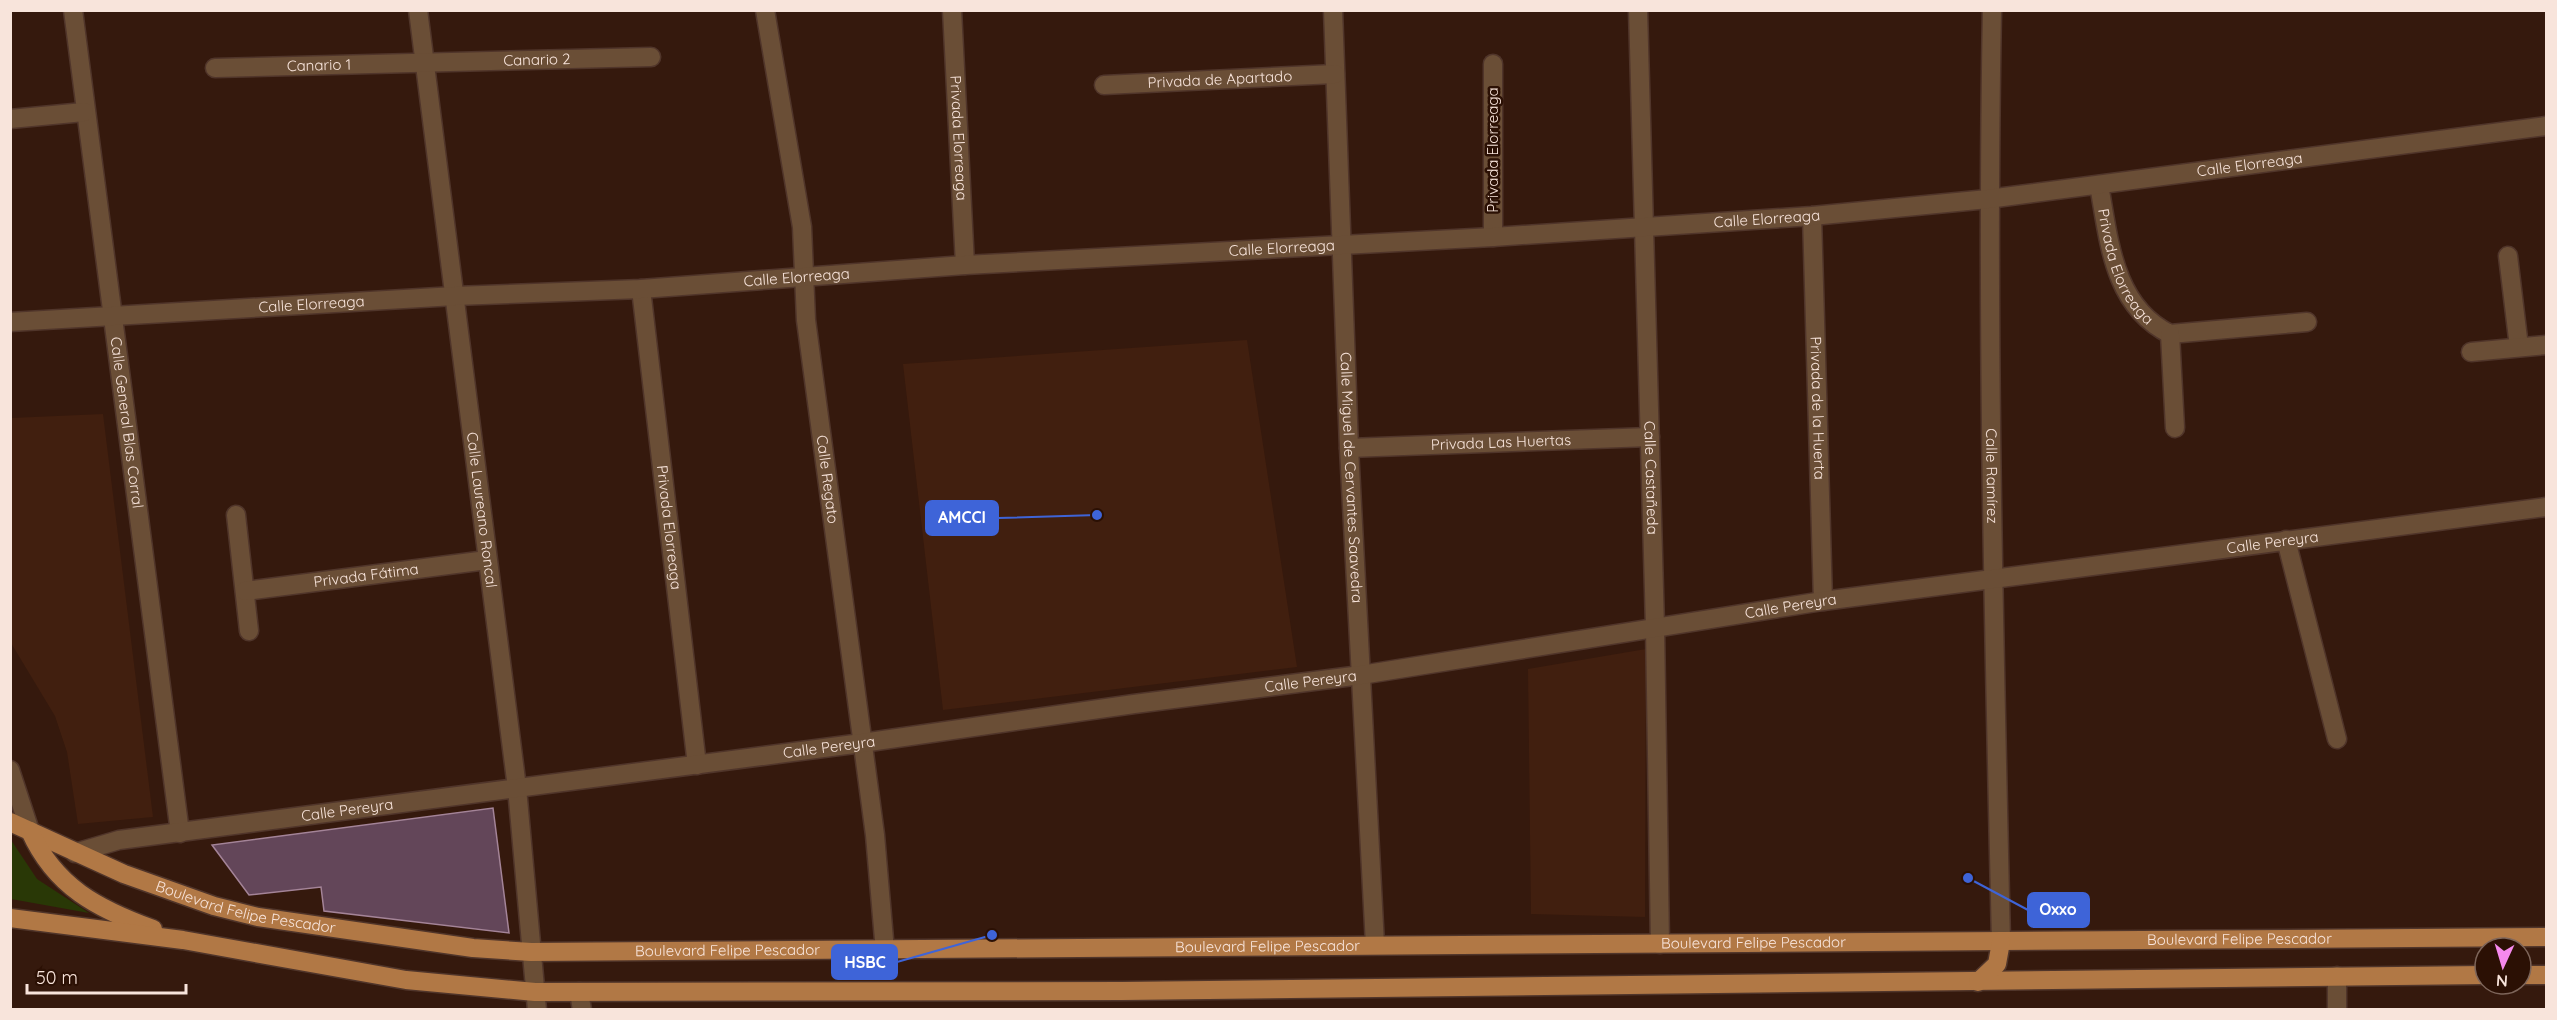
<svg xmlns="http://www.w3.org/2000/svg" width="2557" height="1020" viewBox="0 0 2557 1020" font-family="Quicksand,sans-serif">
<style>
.built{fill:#411f0f}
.green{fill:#293806}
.building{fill:#634659;stroke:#a48498;stroke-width:1.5}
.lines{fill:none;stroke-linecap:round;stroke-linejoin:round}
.minor-casing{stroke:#50352a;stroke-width:21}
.major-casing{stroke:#50352a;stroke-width:21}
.minor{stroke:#6a4e36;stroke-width:18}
.major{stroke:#b17845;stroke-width:18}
.labels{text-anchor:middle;stroke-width:5;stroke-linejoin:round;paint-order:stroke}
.street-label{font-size:15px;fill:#f8e4db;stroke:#2b1004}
.leader{fill:none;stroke:#3e64d8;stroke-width:2}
.callout-dot{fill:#3e64d8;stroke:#2b1004;stroke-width:2}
.callout{fill:#3e64d8;stroke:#3e64d8;stroke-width:2}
.callout-label{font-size:16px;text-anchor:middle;font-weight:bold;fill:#fff}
</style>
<rect width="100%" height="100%" fill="#35190d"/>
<!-- built -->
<g class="built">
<polygon points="1247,340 1297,667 943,710 903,364"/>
<polygon points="103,414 153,817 78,824 67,752 55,716 11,643 11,418"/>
<polygon points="1646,649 1645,917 1531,914 1528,669"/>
</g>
<!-- green -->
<polygon class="green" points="11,840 37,879 89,913 11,899"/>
<!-- building -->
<polygon class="building" points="493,808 509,933 324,911 321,887 249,895 212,845"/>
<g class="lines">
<defs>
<g id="minor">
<path id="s1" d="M73 10 180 833"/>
<path id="s2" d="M418 10 517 788 537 1010"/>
<path id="s3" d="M765 10 802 227 806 320 875 835 885 951"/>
<path id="s4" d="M952 10 965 265"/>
<path id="s5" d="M1333 10 1349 448 1375 945"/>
<path id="s6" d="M1638 10 1655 627 1660 944"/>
<path id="s7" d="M1992 10C1986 321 1994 631 2001 942"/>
<path id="s8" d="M215 68 651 57"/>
<path id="s9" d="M1104 85 1335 74"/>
<polyline points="10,119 84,112"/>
<path id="s10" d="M2099 185C2109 240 2113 306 2170 334L2307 322"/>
<path id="s11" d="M1812 216 1823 601"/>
<polyline points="1493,237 1493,64"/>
<polyline points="2508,256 2519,347"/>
<path id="s12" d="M641 289 697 765"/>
<path id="s13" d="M10 322 455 296 641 289 965 265 1493 237 1812 216 1988 199 2546 126"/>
<polyline points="2170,334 2175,428"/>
<polyline points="2471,352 2546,345"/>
<path id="s14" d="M1349 448 1650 437"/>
<polyline points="236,515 249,631"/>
<polyline points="2286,540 2337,739"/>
<path id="s15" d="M245 591 487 560"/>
<polyline points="10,770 30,831"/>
<path id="s16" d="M75 853 119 840 862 743 1134 704 1361 675 1823 601 2546 507"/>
<polyline points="579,992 582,1010"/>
<polyline points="2337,1010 2337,976"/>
</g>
<g id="major">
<path id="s17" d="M10 822 124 874 214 906 258 917 473 948 531 952 2546 937"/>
<path d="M30 831C55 887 98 909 153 929"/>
<polyline points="10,918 183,940 406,980 535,992 1122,991 2485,975"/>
<polyline points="2521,975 2546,975"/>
<polyline points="1978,982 1997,964 2001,942"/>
</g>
</defs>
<!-- minor casing -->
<use href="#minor" class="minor-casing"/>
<!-- major casing -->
<use href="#major" class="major-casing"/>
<!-- minor -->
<use href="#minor" class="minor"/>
<!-- major -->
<use href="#major" class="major"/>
</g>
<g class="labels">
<!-- street labels -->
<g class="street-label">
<text dy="5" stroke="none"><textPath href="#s8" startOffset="322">Canario 2</textPath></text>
<text dy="5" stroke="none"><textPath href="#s8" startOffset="104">Canario 1</textPath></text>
<text dy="5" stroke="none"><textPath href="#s9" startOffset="116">Privada de Apartado</textPath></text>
<text dy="5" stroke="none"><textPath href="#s4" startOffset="128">Privada Elorreaga</textPath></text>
<text transform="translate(1493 150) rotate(-90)" y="5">Privada Elorreaga</text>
<text dy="5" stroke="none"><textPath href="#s13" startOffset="2246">Calle Elorreaga</textPath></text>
<text dy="5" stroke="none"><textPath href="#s13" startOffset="1760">Calle Elorreaga</textPath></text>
<text dy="5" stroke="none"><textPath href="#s13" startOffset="1274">Calle Elorreaga</textPath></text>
<text dy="5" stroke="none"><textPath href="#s10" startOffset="87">Privada Elorreaga</textPath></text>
<text dy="5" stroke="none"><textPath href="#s13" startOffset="788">Calle Elorreaga</textPath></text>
<text dy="5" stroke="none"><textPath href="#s13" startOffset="302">Calle Elorreaga</textPath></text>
<text dy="5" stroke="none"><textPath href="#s11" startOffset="192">Privada de la Huerta</textPath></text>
<text dy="5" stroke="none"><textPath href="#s1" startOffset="416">Calle General Blas Corral</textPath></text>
<text dy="5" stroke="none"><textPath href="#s14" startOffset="152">Privada Las Huertas</textPath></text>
<text dy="5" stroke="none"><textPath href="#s7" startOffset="466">Calle Ramírez</textPath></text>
<text dy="5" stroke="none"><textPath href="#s6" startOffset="468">Calle Castañeda</textPath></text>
<text dy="5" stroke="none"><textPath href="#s5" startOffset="468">Calle Miguel de Cervantes Saavedra</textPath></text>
<text dy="5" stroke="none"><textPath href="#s3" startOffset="474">Calle Regato</textPath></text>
<text dy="5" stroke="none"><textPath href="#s2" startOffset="504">Calle Laureano Roncal</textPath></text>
<text dy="5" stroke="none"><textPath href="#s12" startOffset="240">Privada Elorreaga</textPath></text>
<text dy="5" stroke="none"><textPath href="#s16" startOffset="2220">Calle Pereyra</textPath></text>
<text dy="5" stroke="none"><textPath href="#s15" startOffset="122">Privada Fátima</textPath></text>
<text dy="5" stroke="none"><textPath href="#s16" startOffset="1734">Calle Pereyra</textPath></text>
<text dy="5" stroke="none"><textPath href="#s16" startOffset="1248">Calle Pereyra</textPath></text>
<text dy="5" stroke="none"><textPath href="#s16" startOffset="762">Calle Pereyra</textPath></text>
<text dy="5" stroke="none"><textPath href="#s16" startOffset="276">Calle Pereyra</textPath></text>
<text dy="5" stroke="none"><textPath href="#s17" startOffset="252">Boulevard Felipe Pescador</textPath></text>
<text dy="5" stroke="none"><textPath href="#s17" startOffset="2250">Boulevard Felipe Pescador</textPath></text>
<text dy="5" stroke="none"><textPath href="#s17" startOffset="1764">Boulevard Felipe Pescador</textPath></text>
<text dy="5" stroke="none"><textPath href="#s17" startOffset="1278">Boulevard Felipe Pescador</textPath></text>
<text dy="5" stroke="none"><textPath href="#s17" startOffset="738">Boulevard Felipe Pescador</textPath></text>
</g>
</g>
<!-- callouts -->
<path class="leader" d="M1097 515L998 518M1968 878L2028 910M992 935L897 962"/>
<g class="callout-dot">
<circle cx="1097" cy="515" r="6"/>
<circle cx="1968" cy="878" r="6"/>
<circle cx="992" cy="935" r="6"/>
</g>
<g class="callout">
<rect x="926" y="501" width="72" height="34" rx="6"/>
<rect x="2028" y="893" width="61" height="34" rx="6"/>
<rect x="832" y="945" width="65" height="34" rx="6"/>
</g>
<g class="callout-label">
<text x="962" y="523">AMCCI</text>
<text x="2058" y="915">Oxxo</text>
<text x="865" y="968">HSBC</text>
</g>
<!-- border -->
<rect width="2557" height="1020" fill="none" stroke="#f8e4db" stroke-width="24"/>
<!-- north arrow -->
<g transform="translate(2503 966) rotate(184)"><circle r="28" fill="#2b1004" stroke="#7d655a" stroke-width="1.5"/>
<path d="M0-4.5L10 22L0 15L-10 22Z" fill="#f689ed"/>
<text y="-9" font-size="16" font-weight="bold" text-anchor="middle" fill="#f8e4db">N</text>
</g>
<!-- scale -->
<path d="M27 984v9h159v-9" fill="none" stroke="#f8e4db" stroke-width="3"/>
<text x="36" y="984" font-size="18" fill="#f8e4db" stroke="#2b1004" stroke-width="4.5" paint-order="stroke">50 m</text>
</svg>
